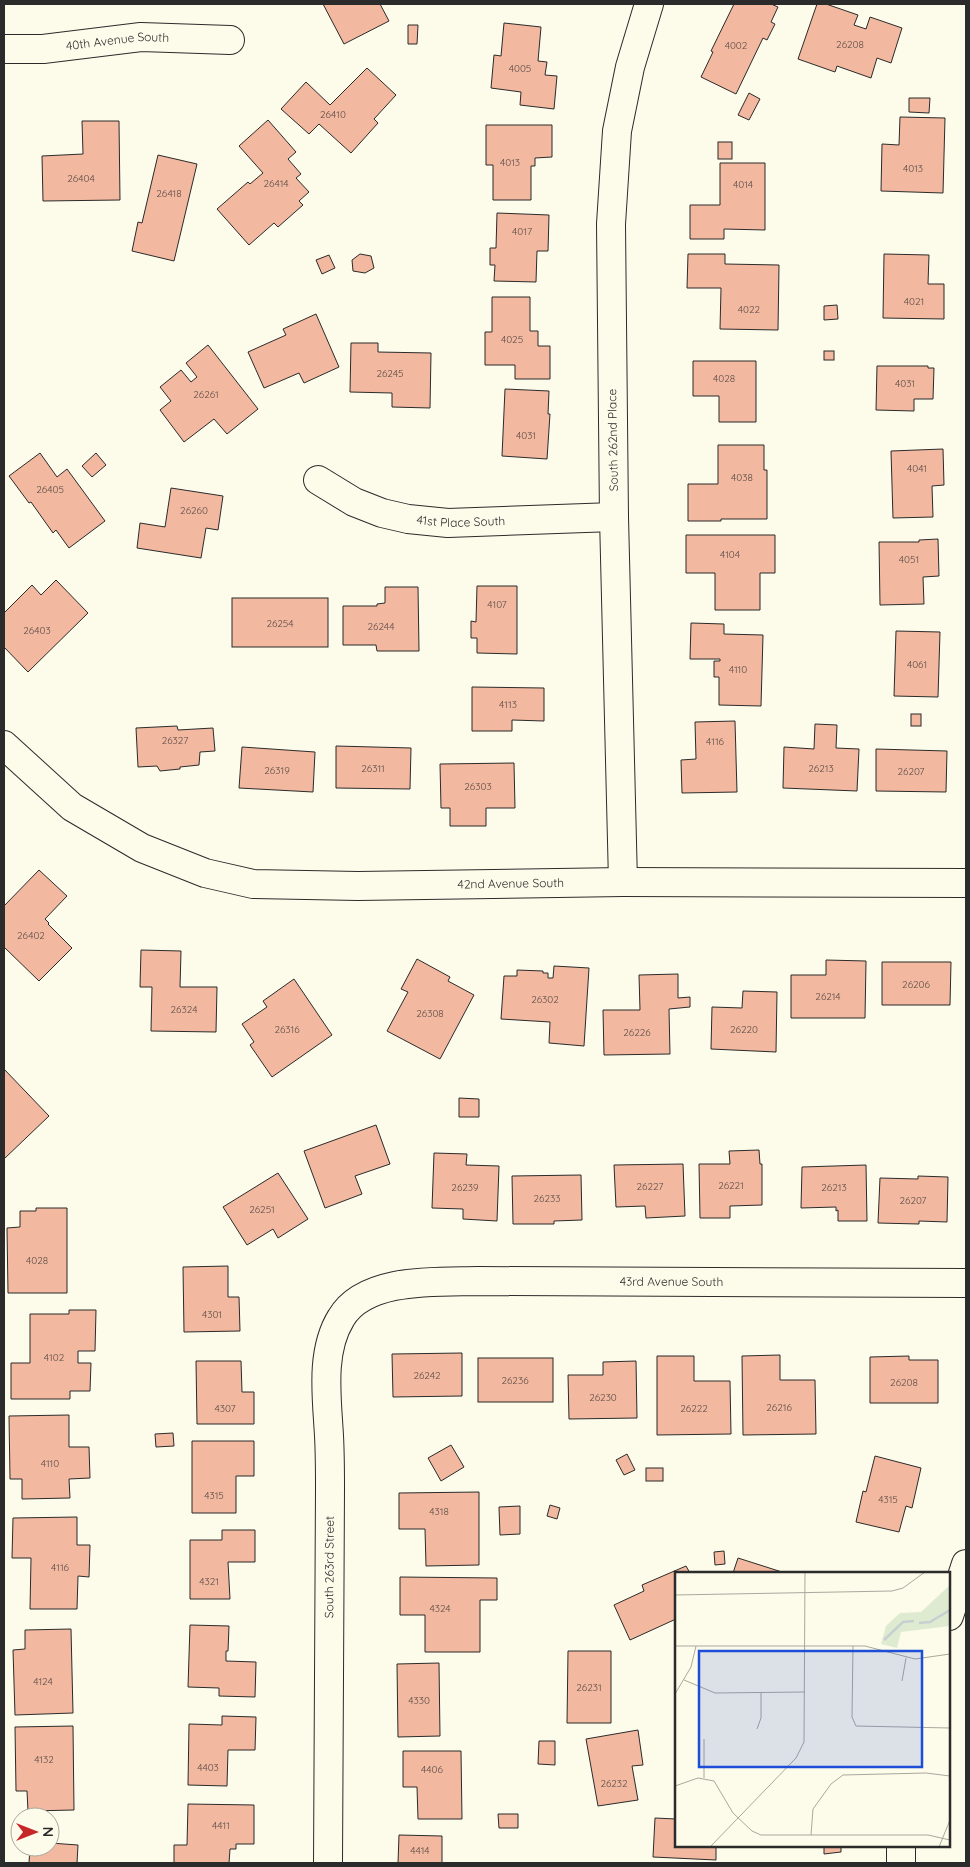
<svg xmlns="http://www.w3.org/2000/svg" width="970" height="1867" viewBox="0 0 970 1867" font-family="Quicksand,sans-serif">
<style>
.building{fill:#f2b8a0;stroke:#2b2b2b}
.lines{fill:none;stroke-linecap:round;stroke-linejoin:round}
.minor-casing{stroke:#2b2b2b;stroke-width:30}
.minor{stroke:#fdfbea;stroke-width:28}
.labels{text-anchor:middle;stroke-width:4;stroke-linejoin:round;paint-order:stroke}
.number-label{font-size:10px;fill:#5d4e48}
.street-label{font-size:12px;fill:#2b2b2b;stroke:#fdfbea}
.inset-river{fill:none;stroke:#c7d0d0;stroke-width:2.5}
.inset-road{fill:none;stroke:#a9a89e;stroke-width:1}
.view{fill:#1d4ed8;fill-opacity:0.15;stroke:#1d4ed8;stroke-width:2.5}
.inset-edge{fill:none;stroke:#2b2b2b;stroke-width:2.5}
</style>
<rect width="100%" height="100%" fill="#fdfbea"/>
<!-- building -->
<g class="building">
<polygon points="323,4 380,4 389,21 344,44"/>
<polygon points="734,4 771,4 778,7 771,22 775,24 767,40 763,38 736,94 701,77 713,52 711,51"/>
<polygon points="817,4 826,4 858,15 854,25 866,29 870,17 902,28 891,63 877,58 871,78 837,66 835,72 798,59"/>
<polygon points="504,23 541,27 538,61 547,62 545,75 557,76 554,109 520,105 521,92 491,88 494,55 501,56"/>
<polygon points="408,25 418,25 417,44 408,44"/>
<polygon points="367,68 396,95 374,119 378,123 351,153 319,124 309,134 281,109 306,82 330,105"/>
<polygon points="749,93 760,99 749,120 738,115"/>
<polygon points="909,98 930,98 929,113 909,112"/>
<polygon points="900,117 945,118 943,193 881,191 882,144 899,145"/>
<polygon points="268,120 296,152 288,159 301,174 296,178 309,192 299,201 303,205 278,227 274,223 249,245 217,209 248,182 250,184 263,173 239,146"/>
<polygon points="82,121 119,121 120,200 43,201 42,156 83,154"/>
<polygon points="486,125 552,125 552,157 535,158 535,166 531,166 531,200 493,200 493,165 486,165"/>
<rect x="718" y="142" width="14" height="17"/>
<polygon points="158,155 197,164 174,261 132,251 138,222 142,223"/>
<polygon points="720,163 765,163 765,230 724,229 724,239 690,239 690,205 720,205"/>
<polygon points="497,213 549,215 548,251 537,251 536,282 494,281 495,265 490,265 490,248 496,248"/>
<polygon points="360,254 371,256 374,268 365,273 353,271 352,260"/>
<polygon points="688,254 725,254 725,264 779,265 778,330 720,329 721,288 687,288"/>
<polygon points="884,254 929,255 928,284 944,284 944,319 883,318"/>
<polygon points="329,255 335,268 322,274 316,260"/>
<polygon points="492,297 530,297 530,331 538,331 538,346 550,346 550,379 515,379 515,365 485,365 485,332 492,332"/>
<polygon points="837,305 838,319 824,320 824,306"/>
<polygon points="316,314 339,367 304,383 299,373 264,388 248,352 286,335 283,329"/>
<polygon points="351,343 378,343 378,352 431,353 430,408 392,407 392,393 350,392"/>
<polygon points="208,345 258,409 227,434 214,419 184,442 160,410 171,401 160,387 181,370 191,382 197,377 186,363"/>
<rect x="824" y="351" width="10" height="9"/>
<polygon points="693,361 756,361 756,422 719,422 719,396 693,396"/>
<polygon points="877,366 928,366 928,368 934,368 933,399 914,399 914,411 876,410"/>
<polygon points="505,389 549,391 548,414 550,414 547,459 502,456"/>
<polygon points="718,445 764,445 764,470 767,470 767,519 721,519 721,521 688,521 688,484 718,484"/>
<polygon points="943,449 944,485 932,486 933,517 893,518 891,451"/>
<polygon points="40,453 57,477 67,469 105,521 69,548 56,530 53,533 31,502 29,503 9,476"/>
<polygon points="96,453 106,465 92,477 82,466"/>
<polygon points="171,488 223,496 218,530 206,528 201,558 137,548 140,523 165,527"/>
<polygon points="686,535 775,535 775,573 760,573 760,610 715,610 715,573 686,573"/>
<polygon points="938,539 939,576 923,577 924,604 880,605 879,542 919,542 919,540"/>
<polygon points="56,580 88,613 28,672 4,647 4,613 32,585 41,595"/>
<polygon points="477,586 517,586 517,654 477,653 477,638 471,638 471,621 476,622"/>
<polygon points="385,587 418,587 419,651 377,651 376,645 343,645 343,606 377,606 377,604 385,603"/>
<rect x="232" y="598" width="96" height="49"/>
<polygon points="691,623 724,624 724,634 763,635 761,706 719,705 719,677 714,677 714,661 720,661 720,659 690,659"/>
<polygon points="896,631 940,632 938,697 894,696"/>
<polygon points="472,687 544,688 544,721 512,720 512,731 472,731"/>
<rect x="911" y="714" width="10" height="12"/>
<polygon points="735,721 737,792 682,793 681,760 696,759 695,722"/>
<polygon points="815,724 837,725 836,748 859,749 857,791 783,788 784,747 814,749"/>
<polygon points="177,726 178,730 213,728 215,751 200,752 199,765 180,767 180,769 160,771 157,766 138,767 136,728"/>
<polygon points="336,746 411,748 410,789 336,788"/>
<polygon points="242,747 315,752 313,792 239,788"/>
<polygon points="876,749 947,751 946,792 876,791"/>
<polygon points="514,763 515,808 486,808 486,826 450,826 450,808 441,808 440,764"/>
<polygon points="39,870 67,896 45,919 49,923 48,924 72,948 39,981 4,947 4,906"/>
<polygon points="141,950 181,951 180,987 217,987 216,1032 151,1031 152,987 140,987"/>
<polygon points="417,959 450,977 448,981 474,995 440,1059 387,1031 408,992 401,989"/>
<polygon points="826,960 866,961 865,1018 791,1018 791,975 826,975"/>
<polygon points="882,962 951,962 950,1005 882,1005"/>
<polygon points="554,966 589,968 584,1046 549,1043 550,1022 501,1019 504,976 517,976 517,970 543,971 543,973 548,973 548,978 553,978"/>
<polygon points="678,974 678,998 690,997 690,1007 669,1009 670,1054 604,1055 603,1010 640,1010 639,975"/>
<polygon points="294,979 332,1035 272,1077 250,1045 254,1042 242,1024 267,1007 263,1001"/>
<polygon points="743,991 777,992 776,1052 711,1049 712,1007 742,1008"/>
<polygon points="4,1069 49,1116 4,1159"/>
<polygon points="459,1098 479,1099 479,1117 459,1117"/>
<polygon points="376,1125 390,1164 355,1176 362,1194 325,1208 304,1151"/>
<polygon points="759,1150 760,1164 762,1164 762,1205 730,1206 730,1218 700,1218 699,1164 730,1164 729,1151"/>
<polygon points="434,1153 467,1154 466,1165 499,1166 497,1221 463,1219 463,1209 432,1208"/>
<polygon points="683,1164 685,1216 646,1218 645,1206 616,1207 614,1165"/>
<polygon points="866,1165 867,1221 838,1221 838,1210 836,1211 836,1207 801,1208 802,1167"/>
<polygon points="278,1173 308,1219 278,1238 273,1229 247,1245 223,1207"/>
<polygon points="581,1175 582,1220 554,1221 554,1224 513,1224 512,1176"/>
<polygon points="918,1176 948,1177 947,1222 919,1221 919,1224 878,1223 880,1178 918,1179"/>
<polygon points="36,1208 67,1208 67,1293 8,1293 7,1228 20,1227 20,1211 36,1211"/>
<polygon points="228,1266 228,1297 239,1297 240,1331 184,1332 183,1267"/>
<polygon points="69,1310 96,1310 95,1351 78,1351 78,1363 91,1363 90,1391 70,1391 70,1399 11,1399 11,1363 30,1363 30,1314 69,1314"/>
<polygon points="462,1353 462,1396 393,1397 392,1354"/>
<polygon points="780,1355 780,1380 815,1380 816,1434 743,1435 742,1356"/>
<polygon points="657,1356 694,1356 694,1381 730,1381 731,1434 657,1435"/>
<polygon points="909,1356 909,1360 938,1360 938,1403 870,1403 870,1357"/>
<rect x="478" y="1358" width="75" height="44"/>
<polygon points="196,1361 241,1361 242,1392 254,1392 254,1424 197,1424"/>
<polygon points="636,1361 637,1418 569,1419 568,1375 603,1375 603,1362"/>
<polygon points="69,1415 69,1447 89,1447 90,1478 69,1479 70,1498 22,1499 22,1479 10,1479 9,1416"/>
<polygon points="173,1433 174,1446 156,1447 155,1434"/>
<polygon points="192,1441 254,1441 254,1476 236,1476 236,1513 192,1513"/>
<polygon points="451,1445 464,1467 441,1481 428,1458"/>
<polygon points="627,1454 635,1470 624,1475 616,1460"/>
<polygon points="875,1456 921,1468 912,1508 906,1506 899,1532 856,1522 863,1491 866,1492"/>
<rect x="646" y="1468" width="17" height="13"/>
<polygon points="479,1492 479,1565 426,1566 425,1529 399,1529 399,1493"/>
<polygon points="550,1505 560,1508 557,1519 547,1516"/>
<polygon points="520,1506 520,1534 500,1535 499,1507"/>
<polygon points="77,1517 77,1545 90,1545 89,1577 78,1576 77,1609 30,1609 31,1558 12,1558 13,1518"/>
<polygon points="222,1530 255,1530 255,1562 228,1562 230,1599 190,1599 190,1540 222,1540"/>
<polygon points="724,1551 725,1564 715,1565 714,1552"/>
<polygon points="738,1558 785,1573 733,1573"/>
<polygon points="686,1566 690,1573 676,1573 676,1619 630,1640 614,1605 644,1591 642,1585"/>
<polygon points="400,1577 497,1578 497,1600 480,1600 480,1652 425,1652 425,1615 400,1615"/>
<polygon points="190,1625 229,1626 228,1651 226,1651 226,1661 256,1662 255,1697 219,1696 219,1688 188,1687"/>
<polygon points="71,1629 73,1713 15,1715 13,1650 25,1649 25,1630"/>
<polygon points="568,1651 611,1651 611,1723 567,1723"/>
<polygon points="439,1663 440,1736 398,1737 397,1664"/>
<polygon points="222,1716 256,1717 255,1750 228,1750 227,1786 188,1785 189,1724 222,1725"/>
<polygon points="73,1726 74,1810 28,1811 27,1791 16,1791 15,1727"/>
<polygon points="638,1730 643,1765 632,1766 638,1800 598,1806 586,1739"/>
<polygon points="539,1741 555,1741 555,1765 538,1764"/>
<polygon points="403,1751 461,1751 462,1819 418,1819 417,1787 403,1787"/>
<polygon points="188,1804 254,1805 254,1844 236,1844 236,1849 230,1849 229,1863 174,1863 174,1845 187,1845"/>
<polygon points="498,1814 518,1814 518,1828 499,1828"/>
<polygon points="655,1818 676,1819 676,1846 716,1846 716,1860 653,1857"/>
<polygon points="399,1835 442,1836 442,1863 398,1863"/>
<polygon points="50,1843 78,1845 77,1863 29,1863 30,1847 50,1847"/>
<polygon points="824,1846 841,1846 841,1852 824,1854"/>
</g>
<g class="lines">
<defs>
<g id="minor">
<path id="s1" d="M4 49H43L141 37 230 40"/>
<path id="s2" d="M318 480 354 502 382 513 408 519 448 523 614 517"/>
<path id="s3" d="M4 745 72 807 142 848 205 873 253 884 358 886 623 882 966 883"/>
<polyline points="623,882 614,517 611,224 617,131 630,67 649,4"/>
<polyline points="949,1616 966,1564"/>
<path id="s4" d="M328 1863C329 1739 329 1614 330 1489 330 1472 330 1454 329 1436 327 1398 320 1352 341 1318 365 1277 437 1282 478 1281L966 1283"/>
<polyline points="901,1863 901,1846"/>
</g>
</defs>
<!-- minor casing -->
<use href="#minor" class="minor-casing"/>
<!-- minor -->
<use href="#minor" class="minor"/>
</g>
<g class="labels">
<!-- number labels -->
<g class="number-label">
<text x="850" y="48">26208</text>
<text x="736" y="49">4002</text>
<text x="520" y="72">4005</text>
<text x="333" y="118">26410</text>
<text x="510" y="166">4013</text>
<text x="913" y="172">4013</text>
<text x="81" y="182">26404</text>
<text x="276" y="187">26414</text>
<text x="743" y="188">4014</text>
<text x="169" y="197">26418</text>
<text x="522" y="235">4017</text>
<text x="914" y="305">4021</text>
<text x="749" y="313">4022</text>
<text x="512" y="343">4025</text>
<text x="390" y="377">26245</text>
<text x="724" y="382">4028</text>
<text x="905" y="387">4031</text>
<text x="206" y="398">26261</text>
<text x="526" y="439">4031</text>
<text x="917" y="472">4041</text>
<text x="742" y="481">4038</text>
<text x="50" y="493">26405</text>
<text x="194" y="514">26260</text>
<text x="730" y="558">4104</text>
<text x="909" y="563">4051</text>
<text x="497" y="608">4107</text>
<text x="280" y="627">26254</text>
<text x="381" y="630">26244</text>
<text x="37" y="634">26403</text>
<text x="917" y="668">4061</text>
<text x="738" y="673">4110</text>
<text x="508" y="708">4113</text>
<text x="175" y="744">26327</text>
<text x="715" y="745">4116</text>
<text x="373" y="772">26311</text>
<text x="821" y="772">26213</text>
<text x="277" y="774">26319</text>
<text x="911" y="775">26207</text>
<text x="478" y="790">26303</text>
<text x="31" y="939">26402</text>
<text x="916" y="988">26206</text>
<text x="828" y="1000">26214</text>
<text x="545" y="1003">26302</text>
<text x="184" y="1013">26324</text>
<text x="430" y="1017">26308</text>
<text x="287" y="1033">26316</text>
<text x="744" y="1033">26220</text>
<text x="637" y="1036">26226</text>
<text x="731" y="1189">26221</text>
<text x="650" y="1190">26227</text>
<text x="465" y="1191">26239</text>
<text x="834" y="1191">26213</text>
<text x="547" y="1202">26233</text>
<text x="913" y="1204">26207</text>
<text x="262" y="1213">26251</text>
<text x="37" y="1264">4028</text>
<text x="212" y="1318">4301</text>
<text x="54" y="1361">4102</text>
<text x="427" y="1379">26242</text>
<text x="515" y="1384">26236</text>
<text x="904" y="1386">26208</text>
<text x="603" y="1401">26230</text>
<text x="779" y="1411">26216</text>
<text x="225" y="1412">4307</text>
<text x="694" y="1412">26222</text>
<text x="50" y="1467">4110</text>
<text x="214" y="1499">4315</text>
<text x="888" y="1503">4315</text>
<text x="439" y="1515">4318</text>
<text x="60" y="1571">4116</text>
<text x="209" y="1585">4321</text>
<text x="440" y="1612">4324</text>
<text x="43" y="1685">4124</text>
<text x="589" y="1691">26231</text>
<text x="419" y="1704">4330</text>
<text x="44" y="1763">4132</text>
<text x="208" y="1771">4403</text>
<text x="432" y="1773">4406</text>
<text x="614" y="1787">26232</text>
<text x="221" y="1829">4411</text>
<text x="420" y="1854">4414</text>
</g>
<!-- street labels -->
<g class="street-label">
<text dy="4" stroke="none"><textPath href="#s1" startOffset="114">40th Avenue South</textPath></text>
<text transform="translate(613 440) rotate(-91)" y="4">South 262nd Place</text>
<text dy="4" stroke="none"><textPath href="#s2" startOffset="152">41st Place South</textPath></text>
<text dy="4" stroke="none"><textPath href="#s3" startOffset="548">42nd Avenue South</textPath></text>
<text dy="4" stroke="none"><textPath href="#s4" startOffset="889">43rd Avenue South</textPath></text>
<text dy="4" stroke="none"><textPath href="#s4" startOffset="296">South 263rd Street</textPath></text>
</g>
</g>
<!-- overview -->
<g transform="translate(675 1572)">
<rect width="275" height="275" fill="#fdfbea"/>
<path d="M275 13V54L226 60 222 76 206 72 211 54 225 41 246 40Z" fill="#deebd1"/>
<path class="inset-river" d="M244 51 255 50 275 38M209 68 228 50 239 49"/>
<path class="inset-road" d="M0 23 217 19 228 16 250 0M0 74H190L240 87 275 82M178 74 177 145 181 154 275 156M9 108 40 121 130 120M227 109 231 86M0 122 16 95 21 74M82 157 86 146V121M29 167V206M0 214 23 206 39 209 58 241 77 259 86 263H253L275 268M136 263 138 237 156 212 168 203 251 201 275 204M35 275 121 186 129 170 130 0M264 275 275 248"/>
<path class="view" d="M24 79H247V195H24Z"/>
<rect width="275" height="275" class="inset-edge"/>
</g>
<!-- border -->
<rect width="970" height="1867" fill="none" stroke="#2b2b2b" stroke-width="10"/>
<!-- north arrow -->
<g transform="translate(35 1832) rotate(90)"><circle r="24" fill="#fdfbea" stroke="#a9a89e"/>
<path d="M0-4L9 19L0 12L-9 19Z" fill="#c62828"/>
<text y="-8" font-size="14" font-weight="bold" text-anchor="middle" fill="#2b2b2b">N</text>
</g>
</svg>
